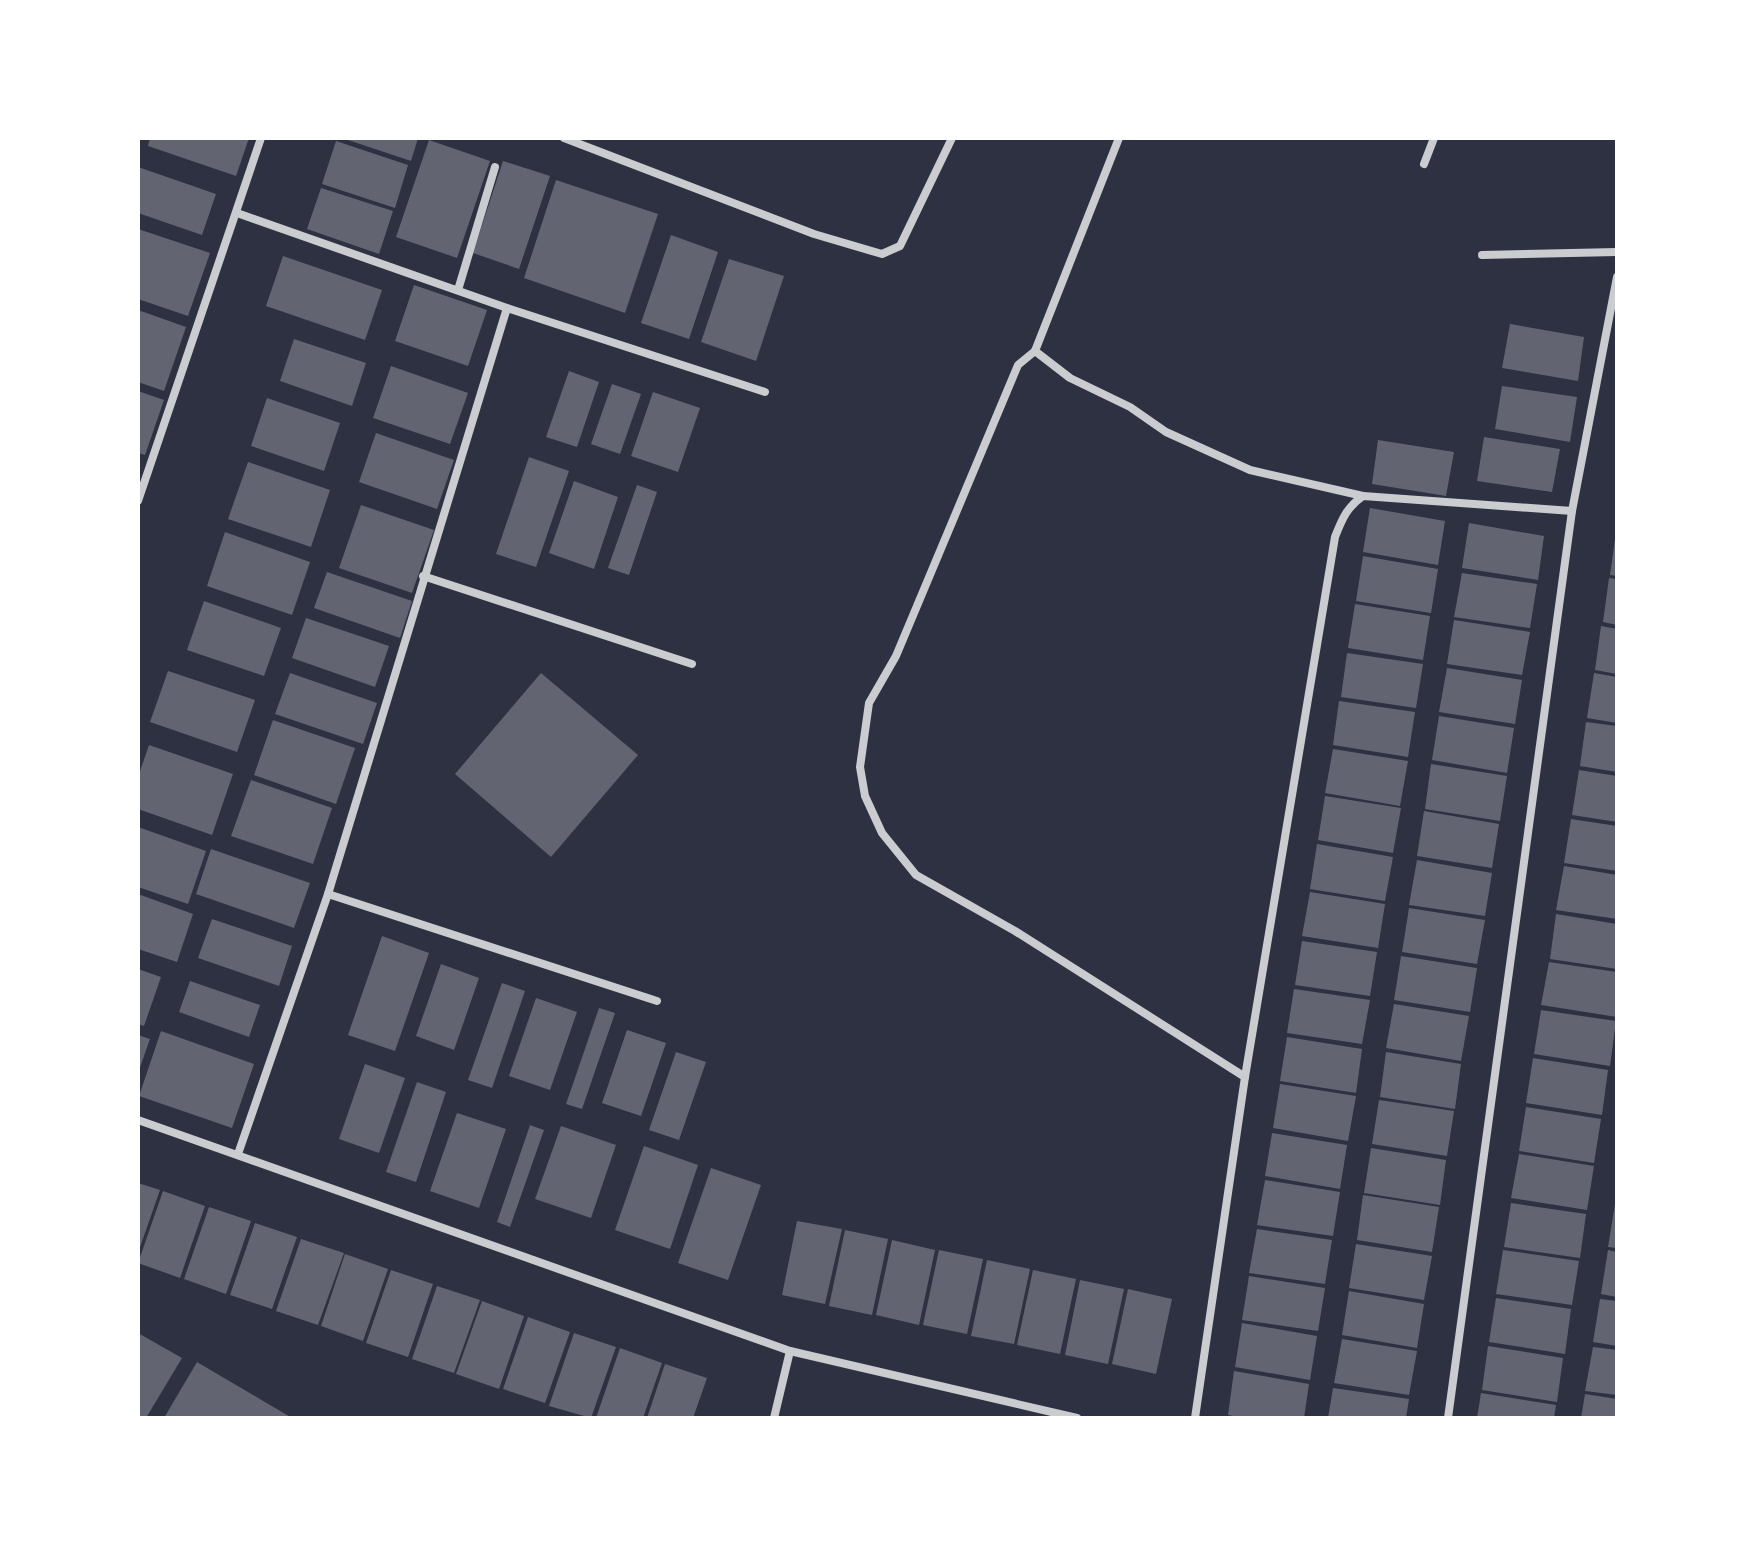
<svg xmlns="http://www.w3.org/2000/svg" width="1755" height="1556" viewBox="0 0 1755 1556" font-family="Lato,sans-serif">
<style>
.building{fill:#626471}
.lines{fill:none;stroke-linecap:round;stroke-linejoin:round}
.minor{stroke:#caccd0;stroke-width:8}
</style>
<rect width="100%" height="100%" fill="#2d3142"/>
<!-- building -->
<g class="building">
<polygon points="150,138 249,138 236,176 148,146"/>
<polygon points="342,138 418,138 411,161"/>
<polygon points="429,140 490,161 457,258 396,237"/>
<polygon points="336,141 408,165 395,208 322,184"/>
<polygon points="503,161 550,176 519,269 473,253"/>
<polygon points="138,167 216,194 202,235 138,213"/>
<polygon points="556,180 658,214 625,313 524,278"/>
<polygon points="321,188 393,211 379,254 307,229"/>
<polygon points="138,229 210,253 188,316 138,299"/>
<polygon points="671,235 718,252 689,339 641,323"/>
<polygon points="283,256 382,290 365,340 266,306"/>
<polygon points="729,259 784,276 756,361 701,342"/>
<polygon points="414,285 487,310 468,366 395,341"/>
<polygon points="138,310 186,327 164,391 138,382"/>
<polygon points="1510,324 1584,337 1578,381 1502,368"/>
<polygon points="294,339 366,363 352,406 280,381"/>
<polygon points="391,366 468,393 450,444 373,418"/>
<polygon points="569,371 599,382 577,447 546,437"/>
<polygon points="612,384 641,394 620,454 591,444"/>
<polygon points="1502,386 1577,397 1570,442 1495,429"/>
<polygon points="138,391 164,400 145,455 138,453"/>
<polygon points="653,392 700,408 678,472 631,456"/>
<polygon points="267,398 340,423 324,471 251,446"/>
<polygon points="376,433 454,460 437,509 359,482"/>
<polygon points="1484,437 1560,449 1552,492 1477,481"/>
<polygon points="1378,440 1454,452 1446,496 1372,484"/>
<polygon points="529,457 569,471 536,567 496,554"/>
<polygon points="248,462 330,490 311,547 228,519"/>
<polygon points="574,481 618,497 594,569 549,553"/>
<polygon points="637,485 657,492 629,575 608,568"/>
<polygon points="361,505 434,530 412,593 339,568"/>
<polygon points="1370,508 1445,521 1438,565 1363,552"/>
<polygon points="1469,523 1544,536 1538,580 1462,568"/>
<polygon points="225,532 310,562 292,615 207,586"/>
<polygon points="1615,539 1617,539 1617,576 1610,575"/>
<polygon points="1363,556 1438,569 1431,613 1356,601"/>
<polygon points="327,572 412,601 400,638 314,608"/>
<polygon points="1462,573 1537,584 1530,628 1454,617"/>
<polygon points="1609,578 1617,579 1617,625 1603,622"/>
<polygon points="204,601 281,628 264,676 187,650"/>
<polygon points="1355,604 1430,616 1423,660 1348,648"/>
<polygon points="306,618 389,646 375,687 292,658"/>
<polygon points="1454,620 1530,632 1522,675 1447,664"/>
<polygon points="1601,626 1617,629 1617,674 1595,670"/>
<polygon points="1347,653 1423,664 1416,708 1341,697"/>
<polygon points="1447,668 1522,680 1515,724 1439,712"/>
<polygon points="168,671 255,700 237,752 150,722"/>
<polygon points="290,673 377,703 363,744 275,714"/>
<polygon points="541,673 638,755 551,857 455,774"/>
<polygon points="1594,673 1617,677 1617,723 1587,718"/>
<polygon points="1339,701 1415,712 1408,757 1333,745"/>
<polygon points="1439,716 1514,728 1507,773 1432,760"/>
<polygon points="273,720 355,748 336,804 254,775"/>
<polygon points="1586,722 1617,726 1617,772 1580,766"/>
<polygon points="149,745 233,774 212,835 138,809 138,777"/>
<polygon points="1333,749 1408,761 1400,806 1325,793"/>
<polygon points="1431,764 1507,776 1500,821 1425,809"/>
<polygon points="1579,770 1617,776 1617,822 1572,815"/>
<polygon points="251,780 332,808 313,864 231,836"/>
<polygon points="1325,796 1401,808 1393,853 1318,840"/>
<polygon points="1424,811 1499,824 1492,868 1417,856"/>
<polygon points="1571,819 1617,826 1617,871 1564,863"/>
<polygon points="138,827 206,851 188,904 138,887"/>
<polygon points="1317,844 1393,857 1385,901 1310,889"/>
<polygon points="211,849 310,883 294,928 196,894"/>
<polygon points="1417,860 1492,873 1485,916 1409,905"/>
<polygon points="1564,866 1617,875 1617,919 1556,910"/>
<polygon points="1310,892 1385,904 1378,948 1302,936"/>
<polygon points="138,894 193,914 177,962 138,949"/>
<polygon points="1409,908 1485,920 1477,964 1402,952"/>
<polygon points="1556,914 1617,924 1617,969 1550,959"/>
<polygon points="212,919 292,946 279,986 198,958"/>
<polygon points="382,936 429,953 395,1051 348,1035"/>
<polygon points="1302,941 1377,952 1370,996 1295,985"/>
<polygon points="1401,956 1477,968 1470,1012 1394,1000"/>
<polygon points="1549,962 1617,972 1617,1017 1541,1005"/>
<polygon points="441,964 479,978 454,1050 416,1036"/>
<polygon points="138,969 161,977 144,1026 138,1024"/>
<polygon points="190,981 260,1005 249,1037 179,1012"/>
<polygon points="502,983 525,991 492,1088 468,1080"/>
<polygon points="1294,989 1370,1000 1362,1044 1287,1033"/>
<polygon points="536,998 577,1012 550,1090 509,1076"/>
<polygon points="1394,1004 1469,1016 1461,1061 1386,1048"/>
<polygon points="599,1008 615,1013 582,1109 566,1104"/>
<polygon points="1541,1010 1616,1021 1610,1066 1534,1054"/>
<polygon points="627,1030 666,1043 641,1116 602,1103"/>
<polygon points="161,1031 254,1064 232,1128 139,1096"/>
<polygon points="138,1035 150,1039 138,1073"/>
<polygon points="1287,1037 1362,1049 1356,1093 1280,1081"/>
<polygon points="676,1052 706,1062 679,1140 649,1130"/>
<polygon points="1386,1052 1461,1064 1455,1109 1380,1097"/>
<polygon points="1533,1058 1608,1070 1602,1115 1526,1103"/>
<polygon points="365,1064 405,1078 379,1153 339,1139"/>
<polygon points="417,1082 446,1092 416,1182 386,1172"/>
<polygon points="1280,1084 1356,1096 1348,1141 1273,1128"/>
<polygon points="1379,1100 1454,1111 1447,1156 1372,1144"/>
<polygon points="1526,1107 1601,1119 1594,1163 1519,1151"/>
<polygon points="457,1113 506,1129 479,1208 430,1191"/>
<polygon points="530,1125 544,1130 510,1227 497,1222"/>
<polygon points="561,1126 616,1145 591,1218 535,1199"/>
<polygon points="1272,1133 1347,1145 1340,1189 1265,1176"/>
<polygon points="644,1146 698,1165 670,1249 615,1230"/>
<polygon points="1371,1148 1446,1160 1440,1205 1364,1193"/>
<polygon points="1519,1154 1594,1166 1587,1210 1511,1198"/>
<polygon points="711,1168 761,1185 728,1280 678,1263"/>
<polygon points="1265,1180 1340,1192 1333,1236 1257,1225"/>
<polygon points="138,1183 160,1190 138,1253"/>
<polygon points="163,1191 205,1206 180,1278 138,1263"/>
<polygon points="1363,1195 1439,1207 1432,1252 1357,1240"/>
<polygon points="1511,1203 1586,1214 1580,1258 1504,1247"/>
<polygon points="1615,1204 1617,1204 1617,1248 1608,1247"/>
<polygon points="209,1207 251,1221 226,1294 184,1279"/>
<polygon points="797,1221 842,1229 825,1304 782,1295"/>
<polygon points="255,1223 297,1237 272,1309 230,1295"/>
<polygon points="1257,1229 1332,1240 1325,1284 1249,1273"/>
<polygon points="845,1230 888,1239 872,1315 829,1306"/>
<polygon points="301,1239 344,1253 318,1325 276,1311"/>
<polygon points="892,1240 935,1250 919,1325 876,1315"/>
<polygon points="1356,1244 1432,1256 1424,1300 1349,1288"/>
<polygon points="939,1250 983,1259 967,1334 923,1325"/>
<polygon points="1503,1250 1579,1261 1572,1305 1496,1294"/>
<polygon points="1608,1250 1617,1252 1617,1297 1601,1294"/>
<polygon points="345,1254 388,1269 363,1341 321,1326"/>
<polygon points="987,1260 1030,1269 1014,1344 971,1336"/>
<polygon points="391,1270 433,1284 408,1357 366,1343"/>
<polygon points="1033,1270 1076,1279 1060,1354 1017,1345"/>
<polygon points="1249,1276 1325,1288 1318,1331 1242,1320"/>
<polygon points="1080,1280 1124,1289 1108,1364 1065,1355"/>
<polygon points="437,1286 480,1300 454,1373 412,1359"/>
<polygon points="1128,1289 1172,1299 1156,1374 1112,1364"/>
<polygon points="1349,1291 1424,1304 1417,1348 1342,1335"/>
<polygon points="1496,1298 1571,1309 1565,1354 1489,1342"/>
<polygon points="1600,1299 1617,1301 1617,1346 1593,1342"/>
<polygon points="482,1301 524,1316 499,1389 456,1374"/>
<polygon points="528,1317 570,1332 545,1403 503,1389"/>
<polygon points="1242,1323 1317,1336 1310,1380 1235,1367"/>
<polygon points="138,1333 182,1358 146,1418 138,1418"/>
<polygon points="574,1333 616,1347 591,1418 549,1406"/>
<polygon points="1342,1339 1417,1351 1409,1395 1334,1383"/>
<polygon points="1488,1346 1563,1358 1557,1402 1482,1390"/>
<polygon points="1593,1347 1617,1350 1617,1395 1585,1391"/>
<polygon points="620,1348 662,1363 643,1418 596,1418"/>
<polygon points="197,1362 292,1418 164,1418"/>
<polygon points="665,1364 707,1378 693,1418 647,1418"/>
<polygon points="1234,1371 1309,1384 1304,1418 1243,1418 1228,1415"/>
<polygon points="1333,1388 1409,1399 1406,1418 1328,1418"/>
<polygon points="1481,1393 1556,1405 1554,1418 1477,1418"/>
<polygon points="1585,1394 1617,1399 1617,1418 1581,1418"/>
</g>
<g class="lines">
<!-- minor -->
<g class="minor">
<polyline points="564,138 814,234 882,254 900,246 952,138"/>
<polyline points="1119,138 1035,351 1018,365 896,656 869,703 860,767 865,796 882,833 916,875 1015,931 1245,1077"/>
<polyline points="1424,164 1434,138"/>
<polyline points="237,213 507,308 765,392"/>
<polyline points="1482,255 1617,252"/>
<polyline points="458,290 495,167"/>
<polyline points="1035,351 1070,378 1130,407 1166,432 1250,470 1363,496"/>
<polyline points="138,501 261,138"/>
<polyline points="423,576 692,664"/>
<polyline points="328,894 657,1001"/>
<polyline points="138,1120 790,1351 1077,1418"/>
<polyline points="238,1154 328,894 507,308"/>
<polyline points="774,1418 790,1351"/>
<path d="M1195 1418 1245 1077 1335 537C1342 519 1347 507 1363 496L1572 511"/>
<polyline points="1448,1418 1572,511 1617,277"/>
</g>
</g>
<!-- border -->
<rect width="1755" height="1556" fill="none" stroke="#ffffff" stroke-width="280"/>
</svg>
